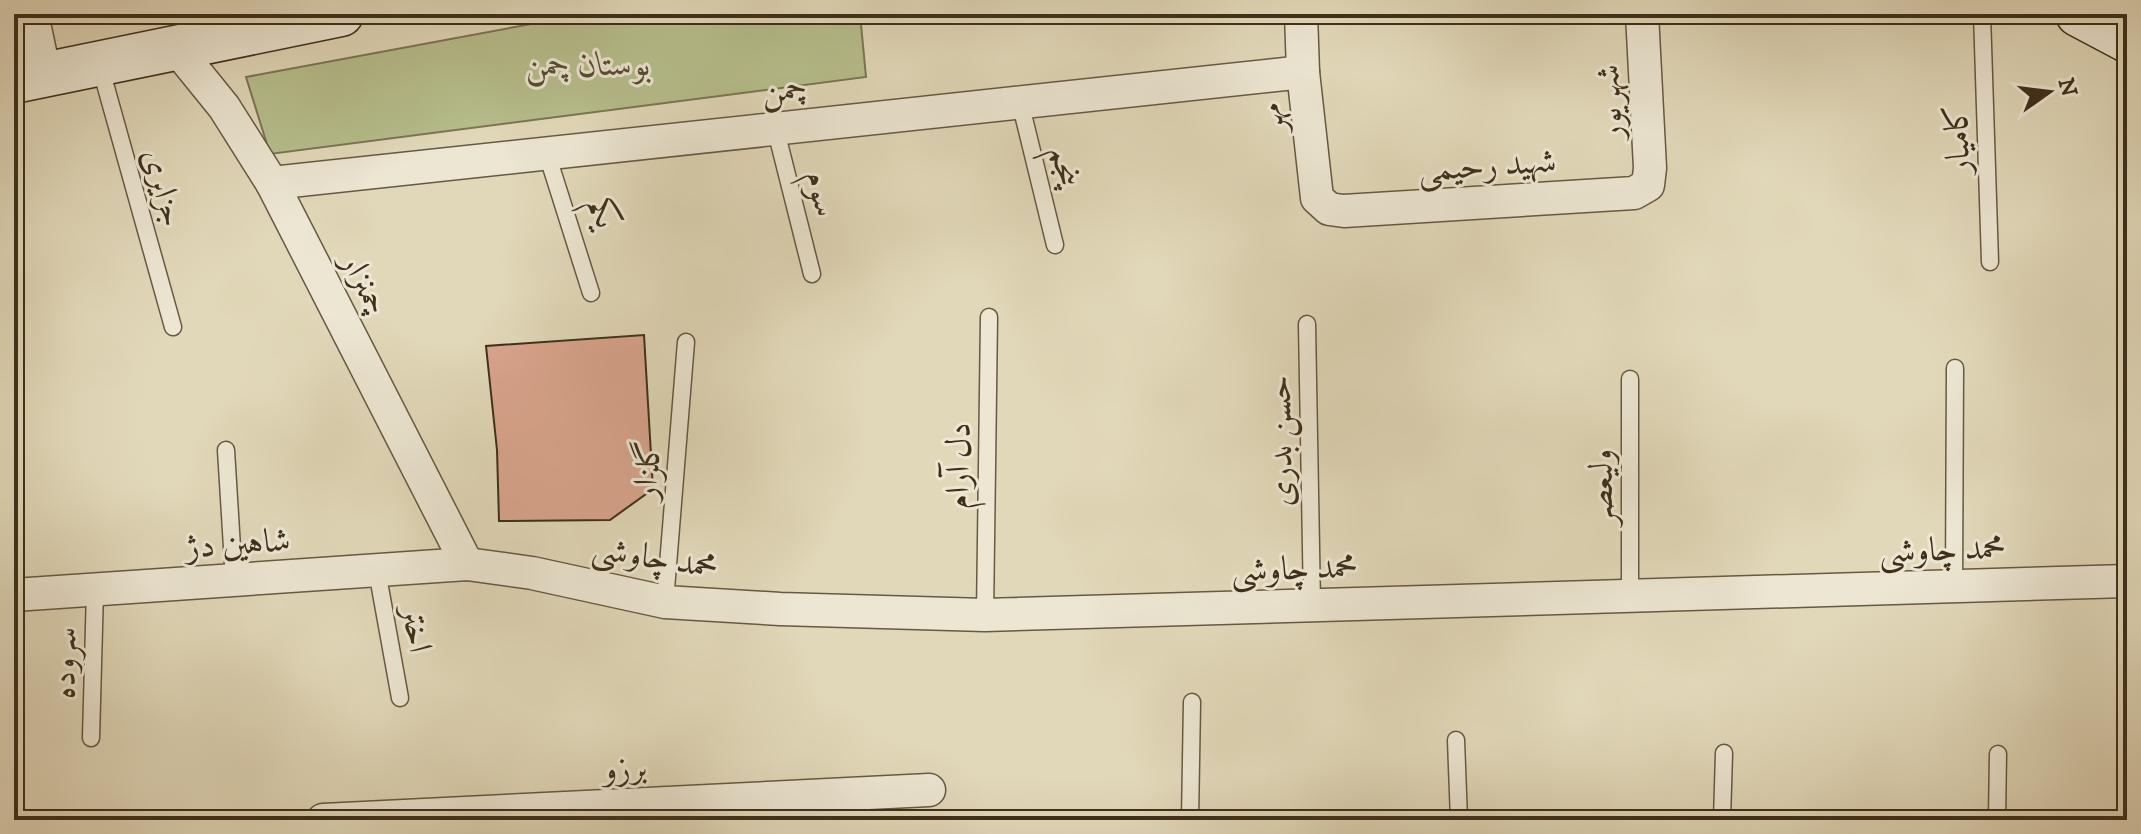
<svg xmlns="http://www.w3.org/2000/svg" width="2141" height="834" viewBox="0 0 2141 834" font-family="'IM FELL DW Pica',Amiri,serif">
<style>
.green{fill:#b6be8c;stroke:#7a7654;stroke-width:2}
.building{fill:#d9a58d;stroke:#3e2f1b;stroke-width:2}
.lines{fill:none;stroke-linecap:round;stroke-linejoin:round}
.lane-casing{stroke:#675942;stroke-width:19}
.street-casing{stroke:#675942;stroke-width:35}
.secondary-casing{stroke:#3e2f1b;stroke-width:47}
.lane{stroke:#ece6d2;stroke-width:16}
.street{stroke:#ece6d2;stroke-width:32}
.secondary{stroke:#ece6d2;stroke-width:44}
.labels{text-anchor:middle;stroke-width:6;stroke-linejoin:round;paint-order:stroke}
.park-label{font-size:34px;font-style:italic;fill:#564c32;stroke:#ece6d2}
.street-label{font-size:34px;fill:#3e2f1b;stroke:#ece6d2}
</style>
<rect width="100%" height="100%" fill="#e1d8b9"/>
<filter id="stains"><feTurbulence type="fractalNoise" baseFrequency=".0025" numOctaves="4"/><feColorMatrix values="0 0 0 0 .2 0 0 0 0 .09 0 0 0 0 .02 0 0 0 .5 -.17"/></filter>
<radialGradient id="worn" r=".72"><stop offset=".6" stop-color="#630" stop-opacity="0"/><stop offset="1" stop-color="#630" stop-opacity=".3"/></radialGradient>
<!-- green -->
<polygon class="green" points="585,14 860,14 866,77 270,154 246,77"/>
<!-- building -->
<polygon class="building" points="644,335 653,489 610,520 499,521 497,450 486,346"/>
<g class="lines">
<defs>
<g id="lane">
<polyline points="1982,14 1990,262"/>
<polyline points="100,66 173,327"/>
<polyline points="1020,102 1055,245"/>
<polyline points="775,127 812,274"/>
<polyline points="547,154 591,293"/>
<polyline points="1307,324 1312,604"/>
<polyline points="226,450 234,580"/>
<polyline points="377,571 400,698"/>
<polyline points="1954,586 1955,368"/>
<polyline points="1630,595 1630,379"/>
<polyline points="665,602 686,342"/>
<polyline points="985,615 989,317"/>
<polyline points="91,738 95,590"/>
<polyline points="1456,740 1459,820"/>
<polyline points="1190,820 1192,702"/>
<polyline points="1722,820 1724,753"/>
<polyline points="1997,820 1998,754"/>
</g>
<g id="street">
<polyline points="32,14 45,75"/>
<polyline points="1301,14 1303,72 1317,198 1329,209 1344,211 1634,193 1648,185 1650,168 1642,14"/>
<polyline points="177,49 224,107 272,183 467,564"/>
<polyline points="272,183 1303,72"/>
<polyline points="14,595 467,564 532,573 665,602 780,609 985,615 2127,581"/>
<polyline points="323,820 929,790"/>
</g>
<g id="secondary">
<polyline points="2078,14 2127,40"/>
<polyline points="14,81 341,14"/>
</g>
</defs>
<!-- lane casing -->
<use href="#lane" class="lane-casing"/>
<!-- street casing -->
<use href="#street" class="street-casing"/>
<!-- secondary casing -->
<use href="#secondary" class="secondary-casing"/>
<!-- lane -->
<use href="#lane" class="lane"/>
<!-- street -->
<use href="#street" class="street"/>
<!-- secondary -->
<use href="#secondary" class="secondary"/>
</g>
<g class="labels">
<!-- park labels -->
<g class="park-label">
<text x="588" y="75">بوستان چمن</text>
</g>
<!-- street labels -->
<g class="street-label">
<text transform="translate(784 88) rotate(-6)" y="12">چمن</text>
<text transform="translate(1608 102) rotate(-93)" y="12">شهریور</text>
<text transform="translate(1270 118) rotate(-96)" y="12">مهر</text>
<text transform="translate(1956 139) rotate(-92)" y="12">کامیار</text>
<text transform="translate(1487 164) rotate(-4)" y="12">شهید رحیمی</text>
<text transform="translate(1067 166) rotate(76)" y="12">پنجم</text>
<text transform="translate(165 187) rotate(74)" y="12">جزایری</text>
<text transform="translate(823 193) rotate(76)" y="12">سوم</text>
<text transform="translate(605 212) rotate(72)" y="12">یکم</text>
<text transform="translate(366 283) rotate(63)" y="12">چمنزار</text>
<text transform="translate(1279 441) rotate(-91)" y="12">حسن بدری</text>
<text transform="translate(957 466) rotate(-89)" y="12">دل‌ آرام</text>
<text transform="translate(646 470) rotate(-85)" y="12">گلزار</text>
<text transform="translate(1600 487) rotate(-90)" y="12">ولیعصر</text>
<text transform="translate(238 542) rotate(-4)" y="12">شاهین دژ</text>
<text transform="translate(1942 548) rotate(-2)" y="12">محمد چاوشی</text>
<text transform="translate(655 556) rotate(9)" y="12">محمد چاوشی</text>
<text transform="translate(1294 567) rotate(-2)" y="12">محمد چاوشی</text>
<text transform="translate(418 629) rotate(80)" y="12">اختر</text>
<text transform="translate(63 663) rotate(-89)" y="12">سروده</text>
<text transform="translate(625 767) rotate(-3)" y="12">برزو</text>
</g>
</g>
<!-- margin -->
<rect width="2141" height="834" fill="none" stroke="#e1d8b9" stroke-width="48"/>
<rect x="16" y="16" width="2109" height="802" fill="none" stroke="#3e2f1b" stroke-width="4"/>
<rect x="24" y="24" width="2093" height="786" fill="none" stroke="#3e2f1b" stroke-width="2"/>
<!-- north arrow -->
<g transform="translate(2049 92) rotate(76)" stroke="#ece6d2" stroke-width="6" paint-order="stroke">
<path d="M0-6L14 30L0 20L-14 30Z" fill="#3e2f1b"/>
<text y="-12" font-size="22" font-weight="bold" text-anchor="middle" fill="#3e2f1b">N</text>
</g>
<rect width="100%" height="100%" filter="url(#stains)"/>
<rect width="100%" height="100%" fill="url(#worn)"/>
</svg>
